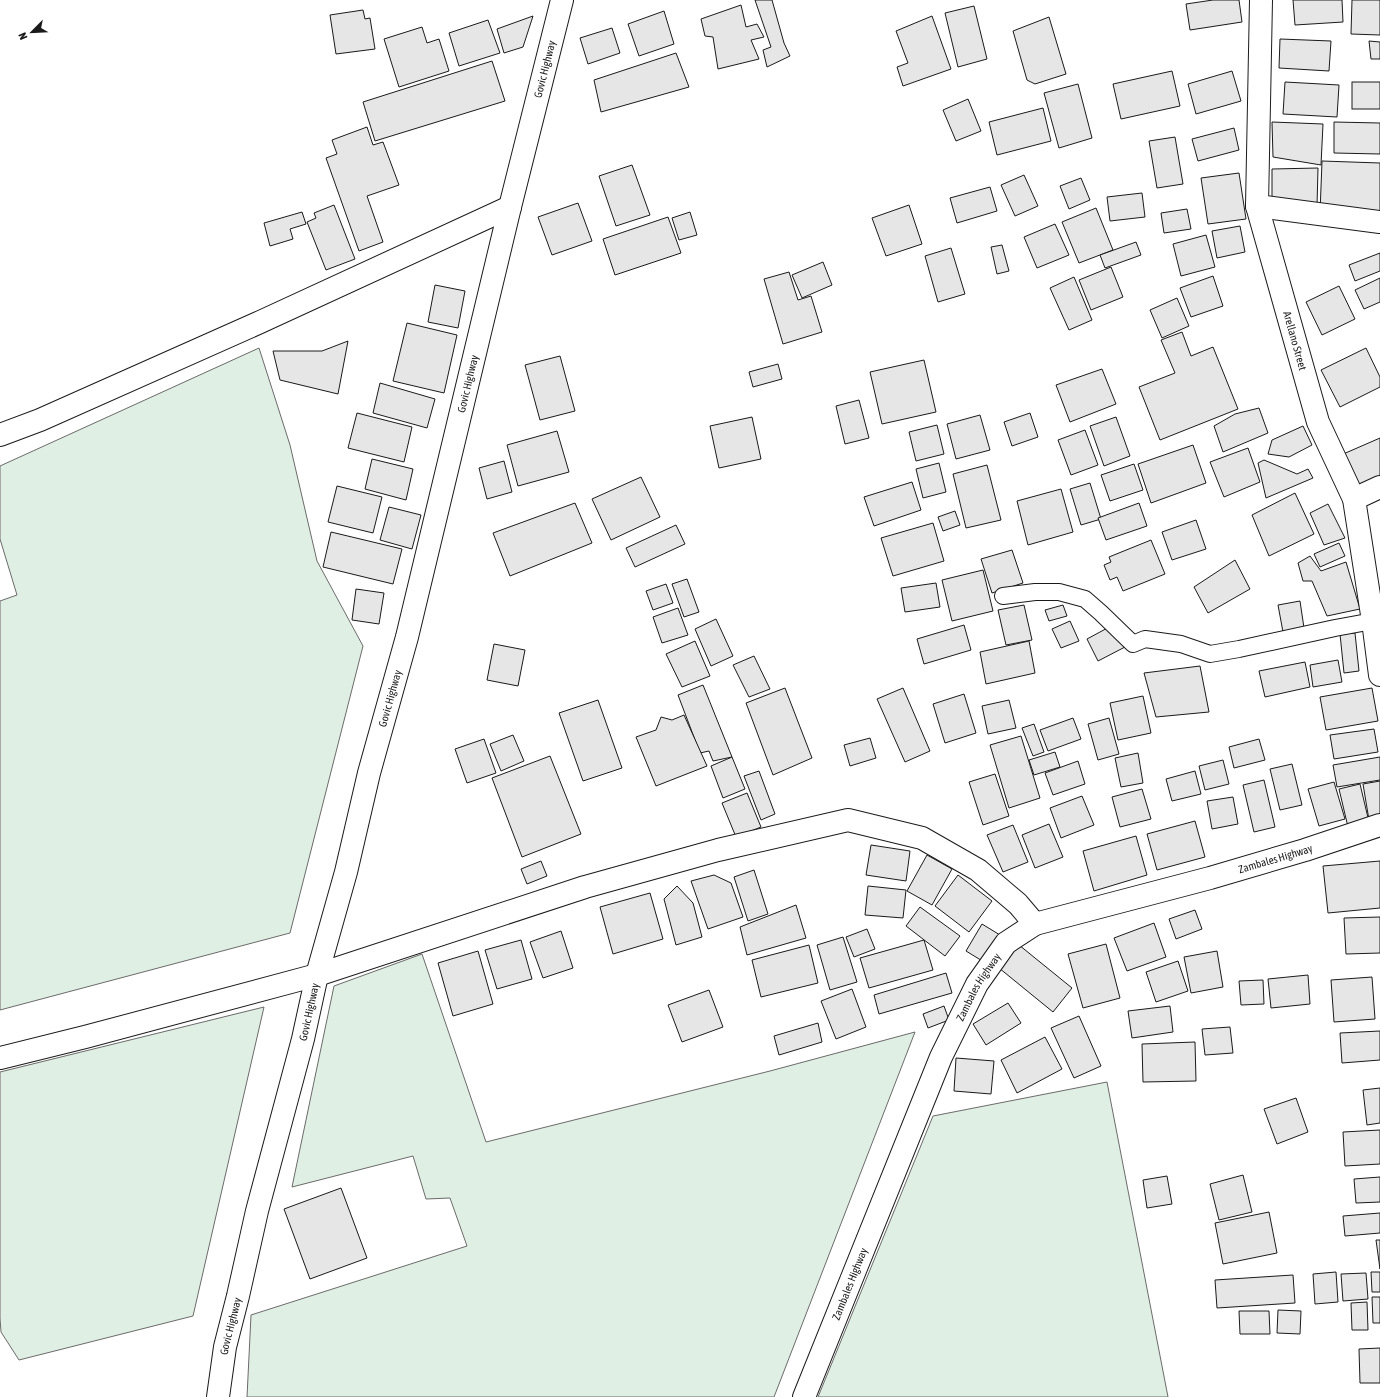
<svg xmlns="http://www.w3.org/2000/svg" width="1380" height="1397" viewBox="0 0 1380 1397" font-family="'Asap Condensed',sans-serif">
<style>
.green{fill:#e0efe3;stroke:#6a6a6a}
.building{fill:#e6e6e6;stroke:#1a1a1a}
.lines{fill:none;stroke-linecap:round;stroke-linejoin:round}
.pedestrian-casing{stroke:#1a1a1a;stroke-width:18}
.minor-casing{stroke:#1a1a1a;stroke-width:24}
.tertiary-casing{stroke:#1a1a1a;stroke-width:24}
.secondary-casing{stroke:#1a1a1a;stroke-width:24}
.primary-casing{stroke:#1a1a1a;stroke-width:24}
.pedestrian{stroke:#fff;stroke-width:16}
.minor{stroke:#fff;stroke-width:22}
.tertiary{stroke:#fff;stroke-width:22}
.secondary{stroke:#fff;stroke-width:22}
.primary{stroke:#fff;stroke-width:22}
.labels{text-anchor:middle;stroke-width:3;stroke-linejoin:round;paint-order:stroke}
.street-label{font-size:11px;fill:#1a1a1a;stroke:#fff}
</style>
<rect width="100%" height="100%" fill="#fff"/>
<!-- green -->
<g class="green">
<polygon points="259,348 290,445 317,561 363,646 290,933 0,1010 0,601 17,595 0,539 0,466"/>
<polygon points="422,954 486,1142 770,1071 915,1032 774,1397 247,1397 251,1315 467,1246 450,1198 426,1199 413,1156 292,1187 334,986"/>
<polygon points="264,1007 193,1316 19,1360 1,1332 0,1318 0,1072"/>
<polygon points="1107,1082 1168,1397 818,1397 933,1116"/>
</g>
<!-- building -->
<g class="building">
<polygon points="755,0 772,0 784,43 790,56 767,67 763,50 771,47"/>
<polygon points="1213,0 1239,0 1242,22 1190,30 1186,4"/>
<polygon points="1293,0 1342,0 1343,22 1295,25"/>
<polygon points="1352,0 1380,0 1380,35 1351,34"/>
<polygon points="741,5 746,27 757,24 764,37 751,40 759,59 718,69 713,37 705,36 701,19"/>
<polygon points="974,6 987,59 958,67 945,13"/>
<polygon points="363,10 365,19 370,18 375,49 336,54 330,15"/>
<polygon points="664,11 674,44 639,56 628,24"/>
<polygon points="533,16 523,47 504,53 497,29"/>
<polygon points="932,16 951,69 903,86 897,67 908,63 896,31"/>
<polygon points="1049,17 1066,74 1035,84 1027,80 1013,31"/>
<polygon points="488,20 500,53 459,66 449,33"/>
<polygon points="422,27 427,43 439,39 449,71 399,87 384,39"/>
<polygon points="612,28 620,53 588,64 580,38"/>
<polygon points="1280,39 1331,41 1329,71 1279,68"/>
<polygon points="1369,41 1380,42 1380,59 1371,59"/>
<polygon points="676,53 689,87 601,112 594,80"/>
<polygon points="492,61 505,101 375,141 363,102"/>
<polygon points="1172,71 1180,106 1121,119 1113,84"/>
<polygon points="1232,71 1241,101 1196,114 1188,84"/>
<polygon points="1285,82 1339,85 1337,117 1283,114"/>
<rect x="1352" y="82" width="28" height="27"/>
<polygon points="1078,84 1092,138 1059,148 1044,93"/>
<polygon points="968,99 981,131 956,141 943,110"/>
<polygon points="1043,108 1051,141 997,155 989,122"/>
<polygon points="1272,122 1323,124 1321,165 1273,157"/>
<polygon points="1334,122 1380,123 1380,154 1334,153"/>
<polygon points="367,127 373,145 383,142 399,185 367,196 383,242 359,251 326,158 337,154 332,140"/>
<polygon points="1234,128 1239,150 1198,161 1192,139"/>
<polygon points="1175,137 1183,184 1157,188 1149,141"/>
<polygon points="1322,161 1380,163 1380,215 1320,213"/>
<polygon points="632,165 650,215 616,226 599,176"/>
<polygon points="1318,168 1317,206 1272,203 1272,169"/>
<polygon points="1239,173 1246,219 1208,224 1201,178"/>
<polygon points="1024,175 1038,206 1015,216 1001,185"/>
<polygon points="1081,178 1090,200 1069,209 1060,186"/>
<polygon points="990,187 997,211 957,223 950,198"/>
<polygon points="1142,193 1145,217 1110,221 1107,197"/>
<polygon points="578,203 592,241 552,255 538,217"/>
<polygon points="334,205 355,259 326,270 307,222 316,218 314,213"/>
<polygon points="909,205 922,244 886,256 872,218"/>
<polygon points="1096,208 1113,250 1079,263 1062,222"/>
<polygon points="1187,209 1191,229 1164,233 1161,213"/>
<polygon points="302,212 306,224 290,229 293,239 270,246 264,223"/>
<polygon points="690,212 697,235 679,240 672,218"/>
<polygon points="668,217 681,253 615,275 603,239"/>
<polygon points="1055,224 1069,255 1037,268 1024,237"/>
<polygon points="1240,226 1245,252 1217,258 1212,231"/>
<polygon points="1206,235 1215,267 1181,276 1173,244"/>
<polygon points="1136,242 1141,255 1105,268 1100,255"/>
<polygon points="1002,245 1009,271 997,274 991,247"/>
<polygon points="951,248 965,294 938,302 925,256"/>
<polygon points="1380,253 1380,271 1355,281 1349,265"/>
<polygon points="823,262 832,285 802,298 792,275"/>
<polygon points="1111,267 1123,297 1091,310 1079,280"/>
<polygon points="789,272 798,300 811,296 822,332 783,344 764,279"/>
<polygon points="1213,276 1223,306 1191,317 1180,288"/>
<polygon points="1074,277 1092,320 1069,330 1050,288"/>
<polygon points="1380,278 1380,302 1364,309 1355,290"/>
<polygon points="435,285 465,291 458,328 428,322"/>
<polygon points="1339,286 1355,319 1322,335 1306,302"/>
<polygon points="1177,298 1189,326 1162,338 1150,310"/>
<polygon points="407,323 457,335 444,393 393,381"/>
<polygon points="1182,332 1191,356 1213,347 1238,409 1160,440 1139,387 1175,373 1161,340"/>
<polygon points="348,341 338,394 280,380 273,351 322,351"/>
<polygon points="1366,348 1380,377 1380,387 1340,407 1321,370"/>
<polygon points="560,356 575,411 540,420 525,365"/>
<polygon points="924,360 936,412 882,424 870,372"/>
<polygon points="778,364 782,379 753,387 749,372"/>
<polygon points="1102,369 1116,404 1070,422 1056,385"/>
<polygon points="380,383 435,399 427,428 373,413"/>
<polygon points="859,400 869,438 845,444 836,406"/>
<polygon points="1259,408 1268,433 1223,452 1214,426 1235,414"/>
<polygon points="357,413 412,427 404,462 348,448"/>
<polygon points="1030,413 1038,437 1012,446 1004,422"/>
<polygon points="980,415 990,450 956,459 947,424"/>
<polygon points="752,417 761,459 719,468 710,426"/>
<polygon points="1116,417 1130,456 1104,466 1090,426"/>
<polygon points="937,425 944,454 916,461 909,432"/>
<polygon points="1303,426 1312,445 1289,457 1268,454 1272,440"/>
<polygon points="1085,430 1098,465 1071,475 1058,440"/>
<polygon points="557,431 569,472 518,486 507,445"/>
<polygon points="1380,438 1380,481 1358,491 1341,455"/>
<polygon points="1193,445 1206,483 1151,503 1138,464"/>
<polygon points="1248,448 1260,482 1224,497 1210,462"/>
<polygon points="372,459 413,469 406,500 365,489"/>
<polygon points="1264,460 1297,474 1308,469 1313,478 1266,498 1258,463"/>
<polygon points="504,461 512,492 487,499 479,468"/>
<polygon points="939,463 946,492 923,498 916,469"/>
<polygon points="1134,464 1143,490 1110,501 1101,475"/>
<polygon points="987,465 1001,520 966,528 953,474"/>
<polygon points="641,477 660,517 611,540 592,499"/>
<polygon points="912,482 921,510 874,526 864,497"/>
<polygon points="1090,483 1101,519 1081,525 1070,489"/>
<polygon points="337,486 382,497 373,533 328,522"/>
<polygon points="1061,489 1073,532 1028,545 1017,501"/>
<polygon points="1295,493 1314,534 1269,556 1252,515"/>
<polygon points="575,503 592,543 510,576 493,533"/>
<polygon points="1139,503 1147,526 1106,540 1098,518"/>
<polygon points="1328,504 1345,538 1324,545 1310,513"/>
<polygon points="389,507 421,515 412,549 380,540"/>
<polygon points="955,511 960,525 943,531 938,517"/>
<polygon points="1196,520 1206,549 1172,560 1162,532"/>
<polygon points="933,523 944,561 893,576 881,538"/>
<polygon points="676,525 685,544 635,567 626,548"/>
<polygon points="331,532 402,549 393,584 323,567"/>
<polygon points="1151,540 1165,574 1123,591 1117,577 1110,580 1104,565 1111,562 1109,557"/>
<polygon points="1339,543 1345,556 1320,567 1314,554"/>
<polygon points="1012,550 1023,583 992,593 981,559"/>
<polygon points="1310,556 1321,571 1346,562 1360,609 1327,616 1312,581 1303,581 1298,563"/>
<polygon points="1235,560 1250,589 1208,613 1194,587"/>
<polygon points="983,570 993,611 952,621 942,580"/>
<polygon points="687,579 699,612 684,617 672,584"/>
<polygon points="936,583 940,607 905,612 901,588"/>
<polygon points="666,584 673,603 653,610 646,591"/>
<polygon points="356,589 384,593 379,624 352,620"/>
<polygon points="1300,601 1304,628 1283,632 1278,605"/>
<polygon points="1024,605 1032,640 1006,645 998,610"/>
<polygon points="1063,605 1067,616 1049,621 1045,610"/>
<polygon points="678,608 688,635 662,643 653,617"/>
<polygon points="716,619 733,656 711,666 695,629"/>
<polygon points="1070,621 1079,641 1061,648 1052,629"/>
<polygon points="964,625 971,650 924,664 917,639"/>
<polygon points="1113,625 1125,647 1098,661 1087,639"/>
<polygon points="1355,633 1359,671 1344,673 1340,634"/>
<polygon points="695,641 710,676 682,687 666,654"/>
<polygon points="1029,641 1035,673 986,684 980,652"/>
<polygon points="494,644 525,650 518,686 487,680"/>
<polygon points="754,656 770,689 749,697 733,665"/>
<polygon points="1338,660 1342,682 1313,687 1310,665"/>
<polygon points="1305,662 1310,687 1265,697 1259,671"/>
<polygon points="1200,666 1209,712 1156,717 1144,673"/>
<polygon points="703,685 732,757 713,761 709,751 700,753 678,695"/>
<polygon points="785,688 812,758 773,775 746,703"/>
<polygon points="903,688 930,751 905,762 877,699"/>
<polygon points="1372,688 1378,721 1326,730 1320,697"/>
<polygon points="964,694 976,733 945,743 933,704"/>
<polygon points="1143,696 1151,733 1118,740 1110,703"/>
<polygon points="598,700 622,768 583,781 559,713"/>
<polygon points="1009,700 1016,728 988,734 982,706"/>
<polygon points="684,715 707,766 656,786 636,737 656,730 661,717 672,720"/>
<polygon points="1073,718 1081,739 1048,751 1040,730"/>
<polygon points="1109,718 1119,754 1098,760 1088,724"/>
<polygon points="1034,724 1044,752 1033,756 1022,728"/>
<polygon points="1374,729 1378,752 1334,759 1330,735"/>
<polygon points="513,735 524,761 501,771 490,744"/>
<polygon points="1021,736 1040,798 1009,808 990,745"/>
<polygon points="870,738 876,758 850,766 844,745"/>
<polygon points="484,739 496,773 467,783 455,749"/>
<polygon points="1259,739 1265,760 1234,768 1229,747"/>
<polygon points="1055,752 1060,767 1034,775 1029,760"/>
<polygon points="1138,753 1143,783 1121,787 1115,758"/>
<polygon points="550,756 581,834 522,857 492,778"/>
<polygon points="732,757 745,789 723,798 711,766"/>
<polygon points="1380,757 1380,780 1337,787 1333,765"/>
<polygon points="1223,760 1229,784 1205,790 1199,766"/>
<polygon points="1078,761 1085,784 1053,795 1045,773"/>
<polygon points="1292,764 1302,805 1280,810 1270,769"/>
<polygon points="759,771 775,814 761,820 744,776"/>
<polygon points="1195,771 1201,794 1172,801 1166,779"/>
<polygon points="995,774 1009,816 983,825 969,782"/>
<polygon points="1264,780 1275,827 1254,832 1243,785"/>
<polygon points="1380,781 1380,818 1369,820 1363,784"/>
<polygon points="1334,782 1345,819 1319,826 1308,789"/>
<polygon points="1360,784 1369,822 1348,827 1339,789"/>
<polygon points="1142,789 1151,819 1120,827 1112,797"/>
<polygon points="747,793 761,827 736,837 722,803"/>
<polygon points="1082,796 1094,825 1061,838 1050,808"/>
<polygon points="1233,797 1238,824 1212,829 1207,801"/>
<polygon points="1195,821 1205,857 1157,870 1147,834"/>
<polygon points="1049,824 1063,857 1035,868 1022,835"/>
<polygon points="1013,825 1028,862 1003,872 987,835"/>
<polygon points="1136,836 1147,875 1094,891 1083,851"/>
<polygon points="871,845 910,851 906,881 866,875"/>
<polygon points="927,855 952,869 932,905 907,891"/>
<polygon points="541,861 547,876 527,884 521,869"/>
<polygon points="1380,861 1380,908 1328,913 1323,866"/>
<polygon points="754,870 768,914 748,921 734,877"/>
<polygon points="714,875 731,883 743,917 708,929 691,881"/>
<polygon points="958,875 992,901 969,932 935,906"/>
<polygon points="677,886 693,903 702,937 676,945 664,899"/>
<polygon points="868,886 906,890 903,918 865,915"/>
<polygon points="650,893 663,939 613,954 600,907"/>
<polygon points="796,905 806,938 747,955 740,927"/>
<polygon points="920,907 960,936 945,956 906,926"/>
<polygon points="1195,910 1202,929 1176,939 1169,919"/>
<polygon points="1380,917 1380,953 1346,954 1344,918"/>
<polygon points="1154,923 1166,957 1127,971 1114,938"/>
<polygon points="982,924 1000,935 984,962 966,951"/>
<polygon points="867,929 875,949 854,957 846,937"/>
<polygon points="561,931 573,968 543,978 530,942"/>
<polygon points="843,937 857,982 830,990 817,945"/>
<polygon points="521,940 532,979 497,989 485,950"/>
<polygon points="924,940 933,970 869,988 860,958"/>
<polygon points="1106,944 1120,998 1083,1008 1068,954"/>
<polygon points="809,945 818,983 761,997 752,960"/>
<polygon points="1019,945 1072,988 1053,1012 999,968"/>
<polygon points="478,951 493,1004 453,1016 438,963"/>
<polygon points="1217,951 1223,987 1191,993 1184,957"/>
<polygon points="1178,961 1188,991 1156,1002 1146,972"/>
<polygon points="946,973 952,993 879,1014 874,995"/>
<polygon points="1308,975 1310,1004 1271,1008 1268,979"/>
<polygon points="1372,977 1375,1019 1334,1022 1331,980"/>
<polygon points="1263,980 1264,1004 1241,1005 1239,981"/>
<polygon points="852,989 866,1027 836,1039 821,1001"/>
<polygon points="709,990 723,1027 682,1042 668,1005"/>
<polygon points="1008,1003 1021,1023 986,1045 973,1024"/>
<polygon points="944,1006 949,1020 928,1028 923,1014"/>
<polygon points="1170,1006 1173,1032 1132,1038 1128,1011"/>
<polygon points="1079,1016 1101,1066 1074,1078 1051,1028"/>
<polygon points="818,1023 822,1042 779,1055 774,1036"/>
<polygon points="1230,1027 1233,1053 1205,1055 1202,1029"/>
<polygon points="1380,1031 1380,1060 1342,1063 1340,1033"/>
<polygon points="1045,1037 1062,1069 1017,1093 1001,1060"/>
<polygon points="1195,1042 1196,1081 1143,1082 1142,1044"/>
<polygon points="956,1058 994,1061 991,1094 954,1091"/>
<polygon points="1380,1088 1380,1123 1367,1125 1363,1090"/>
<polygon points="1296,1098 1308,1132 1277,1144 1264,1109"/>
<polygon points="1380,1130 1380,1164 1345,1166 1343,1132"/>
<polygon points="1243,1175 1252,1212 1219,1220 1210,1184"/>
<polygon points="1167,1176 1172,1204 1147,1208 1143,1180"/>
<polygon points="1380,1177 1380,1202 1356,1203 1354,1179"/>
<polygon points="341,1188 367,1258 310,1279 284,1209"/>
<polygon points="1269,1212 1277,1253 1223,1264 1215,1223"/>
<polygon points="1380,1213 1380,1233 1345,1236 1343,1216"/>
<polygon points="1376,1240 1380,1240 1380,1269"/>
<polygon points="1336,1272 1338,1302 1315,1304 1313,1274"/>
<polygon points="1371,1272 1380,1272 1380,1292 1372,1292"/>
<polygon points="1366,1273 1368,1299 1343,1301 1341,1274"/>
<polygon points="1293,1275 1295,1303 1217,1308 1215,1280"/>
<polygon points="1372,1297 1380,1297 1380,1323 1373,1323"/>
<polygon points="1367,1302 1368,1330 1352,1330 1351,1303"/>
<polygon points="1278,1310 1301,1311 1300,1334 1277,1333"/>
<polygon points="1239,1311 1269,1311 1270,1334 1240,1334"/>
<polygon points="1380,1348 1380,1383 1360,1383 1359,1349"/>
</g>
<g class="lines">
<defs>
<polyline id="pedestrian" points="1003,596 1035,592 1059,592 1085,599 1101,613 1133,644 1145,639 1181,644 1210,654 1239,649 1335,628 1373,621"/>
<g id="minor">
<polyline points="1257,206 1380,222"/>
<polyline points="1354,499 1380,487"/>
</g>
<g id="tertiary">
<path id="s1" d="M1261 0 1257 206 1318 422 1354 499 1373 621 1380 675"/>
<polyline points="0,435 40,420 258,323 510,207"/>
<polyline points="0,1058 85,1037 317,975 585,887 718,850 848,820 922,838 978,870 1018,904 1035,924"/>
</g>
<g id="secondary">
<path id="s2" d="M218 1397 225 1347 238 1296 257 1211 303 1039 317 975 346 872 369 773 407 637 510 207 562 0"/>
</g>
<g id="primary">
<path id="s3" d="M804 1397 941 1057 977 984 1006 943 1035 924 1210 878 1305 850 1380 825"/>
</g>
</defs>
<!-- pedestrian casing -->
<use href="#pedestrian" class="pedestrian-casing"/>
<!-- minor casing -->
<use href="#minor" class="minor-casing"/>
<!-- tertiary casing -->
<use href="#tertiary" class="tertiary-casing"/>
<!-- secondary casing -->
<use href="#secondary" class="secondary-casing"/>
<!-- primary casing -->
<use href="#primary" class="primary-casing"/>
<!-- pedestrian -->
<use href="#pedestrian" class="pedestrian"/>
<!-- minor -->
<use href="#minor" class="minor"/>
<!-- tertiary -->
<use href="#tertiary" class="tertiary"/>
<!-- secondary -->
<use href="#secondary" class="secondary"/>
<!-- primary -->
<use href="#primary" class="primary"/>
</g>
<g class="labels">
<!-- street labels -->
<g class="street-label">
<text dy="4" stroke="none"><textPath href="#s2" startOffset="1368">Govic Highway</textPath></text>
<text dy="4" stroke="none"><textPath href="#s1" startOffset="346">Arellano Street</textPath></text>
<text dy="4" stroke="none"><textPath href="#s2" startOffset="1044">Govic Highway</textPath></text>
<text dy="4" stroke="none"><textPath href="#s2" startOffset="720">Govic Highway</textPath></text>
<text dy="4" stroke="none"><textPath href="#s3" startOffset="782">Zambales Highway</textPath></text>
<text dy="4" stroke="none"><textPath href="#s3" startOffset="446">Zambales Highway</textPath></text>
<text dy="4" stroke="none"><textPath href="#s2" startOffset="396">Govic Highway</textPath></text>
<text dy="4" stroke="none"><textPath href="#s3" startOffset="122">Zambales Highway</textPath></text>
<text dy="4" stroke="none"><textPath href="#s2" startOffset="72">Govic Highway</textPath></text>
</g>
</g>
<!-- north arrow -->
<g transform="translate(32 32) rotate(246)" stroke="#ffffff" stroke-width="3" paint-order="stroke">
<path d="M0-3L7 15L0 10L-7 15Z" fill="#1a1a1a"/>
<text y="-6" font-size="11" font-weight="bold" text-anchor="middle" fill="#1a1a1a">N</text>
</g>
</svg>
